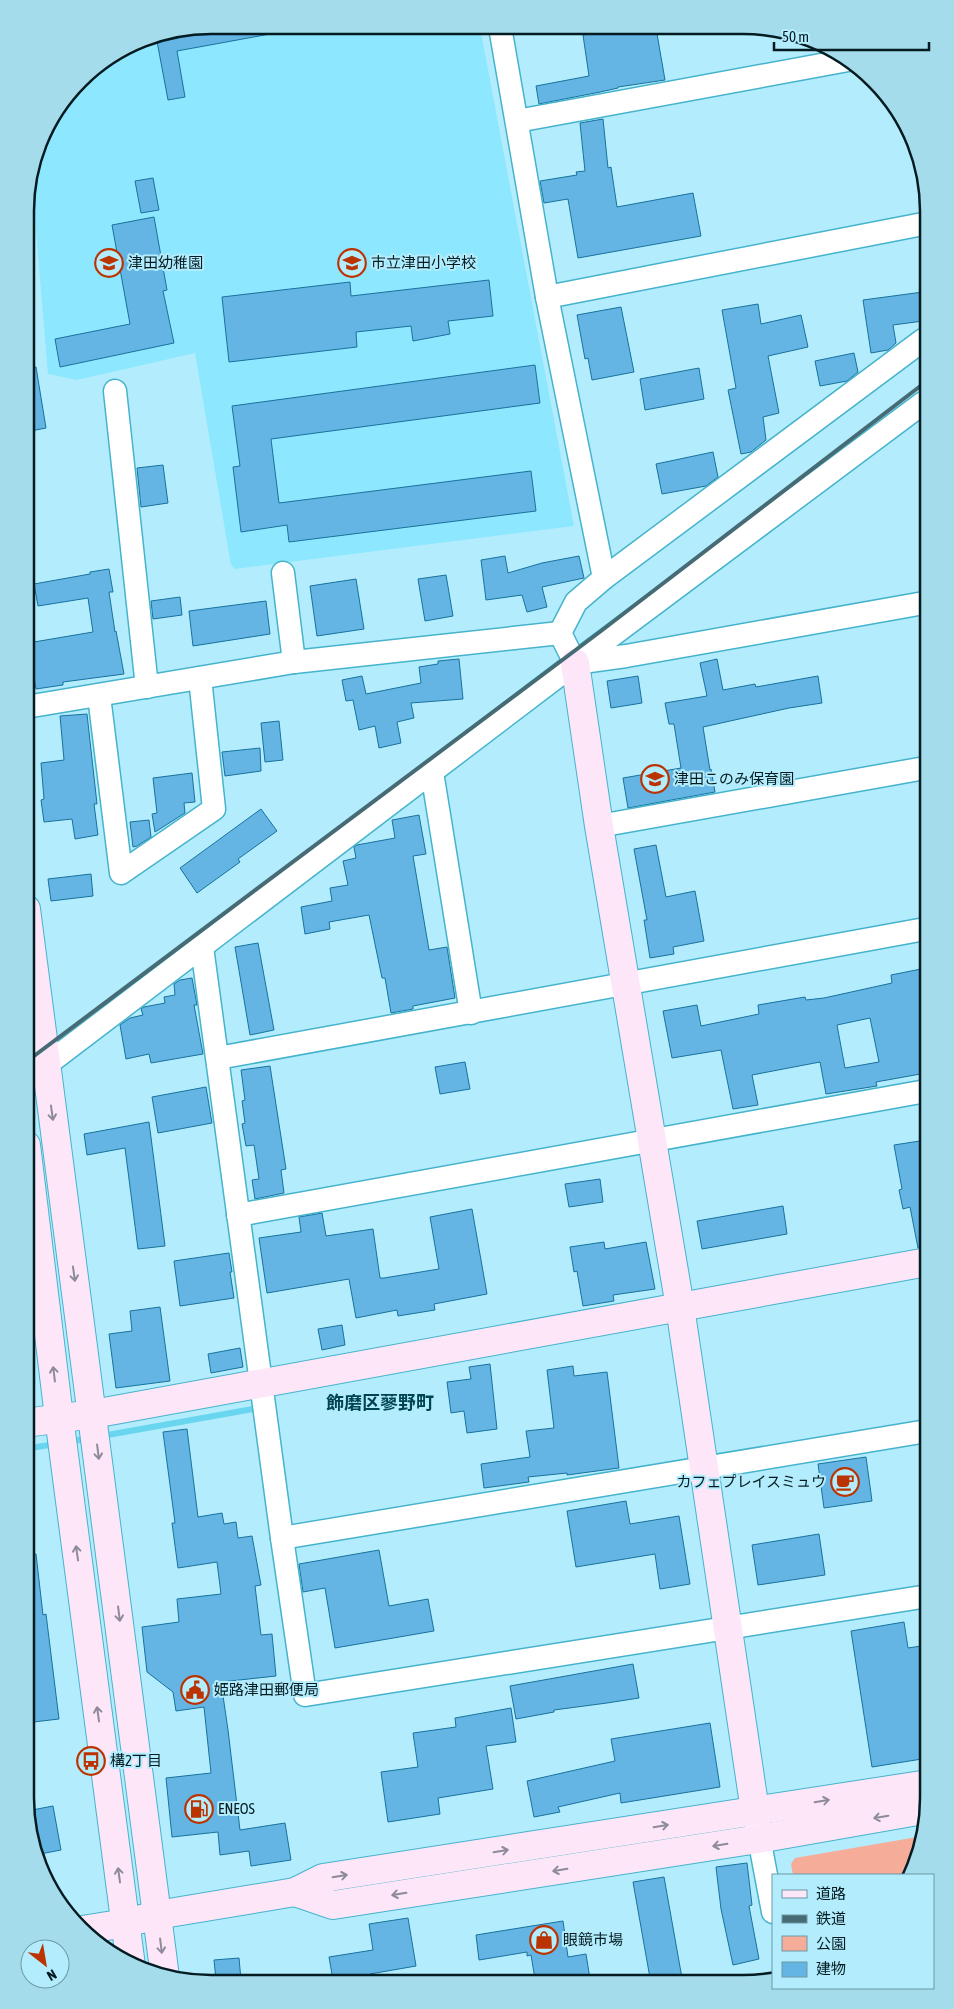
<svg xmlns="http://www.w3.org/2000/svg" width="954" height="2009" viewBox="0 0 954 2009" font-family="'Asap Condensed','Noto Sans JP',sans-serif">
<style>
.built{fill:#8de7fe}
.green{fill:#f5ac99}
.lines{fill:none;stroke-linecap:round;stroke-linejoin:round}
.stream{stroke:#69d5ef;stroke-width:6}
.building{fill:#64b5e3;stroke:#18729d;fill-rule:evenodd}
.street-casing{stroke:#46b3cc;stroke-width:25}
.secondary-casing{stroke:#46b3cc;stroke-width:30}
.street{stroke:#fff;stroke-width:22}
.secondary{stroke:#fde6f8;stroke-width:28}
.rail{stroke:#466b74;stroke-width:4}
.oneway{stroke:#8d8b97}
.labels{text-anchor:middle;stroke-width:4;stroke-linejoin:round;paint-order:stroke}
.poi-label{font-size:15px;fill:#041b21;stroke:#b3edfd;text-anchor:start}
.quarter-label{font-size:18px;font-weight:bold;fill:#014451;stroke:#b3edfd}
.rim{fill:none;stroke:#041b21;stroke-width:2.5}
</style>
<rect width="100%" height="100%" fill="#b3edfd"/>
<!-- built -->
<polygon class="built" points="211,25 480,27 574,526 235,569 231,565 195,353 77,380 48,374 31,172 44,129 88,71 140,39"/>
<!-- green -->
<polygon class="green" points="923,1836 915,1869 911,1875 793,1875 791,1864 795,1858"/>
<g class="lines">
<!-- stream -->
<g class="stream">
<polyline points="102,1436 253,1409"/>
<polyline points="68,1442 90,1438"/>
<polyline points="25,1449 55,1444"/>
</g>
</g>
<!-- building -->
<g class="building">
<polygon points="211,25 270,25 270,34 177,51 185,97 168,100 156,36"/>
<polygon points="629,28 656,28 665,80 618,87 618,88 600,92 539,104 536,86 589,76 583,35"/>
<polygon points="603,119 608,168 611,167 617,207 693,193 701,236 578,258 568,199 544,203 540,181 577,175 576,172 585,171 580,123"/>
<polygon points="153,178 159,210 141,213 135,181"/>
<polygon points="154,217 167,290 163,291 174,343 60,367 55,339 130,324 112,225"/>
<polygon points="489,280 493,316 448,321 450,334 413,341 411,326 356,332 357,347 229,362 222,297 350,282 351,296"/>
<polygon points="923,292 923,321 893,325 896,343 888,350 871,353 863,300"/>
<polygon points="758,304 761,324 801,315 808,347 768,356 779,413 763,417 766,440 751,452 741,454 728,390 736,388 722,310"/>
<polygon points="621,307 634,372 592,380 588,358 585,359 577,315"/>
<polygon points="854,353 858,372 847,381 820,386 815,361"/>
<polygon points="535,365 540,403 271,439 279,503 531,471 536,511 289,542 287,525 241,532 233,467 240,466 232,406"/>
<polygon points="26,367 36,367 46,428 26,432"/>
<polygon points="699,368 704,399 645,410 640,379"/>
<polygon points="713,452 718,477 706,486 662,494 656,464"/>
<polygon points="163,465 168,503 141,507 137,468"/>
<polygon points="505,556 508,573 542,563 579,556 584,578 542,587 547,607 527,612 522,595 486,600 481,560"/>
<polygon points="109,569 113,592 109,592 115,632 116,631 124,674 63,682 63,685 36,689 28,643 93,632 88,598 38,606 34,584 90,574 90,572"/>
<polygon points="446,575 453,616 425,621 418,579"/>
<polygon points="356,579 364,629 317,636 310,586"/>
<polygon points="180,597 182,615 153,619 151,601"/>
<polygon points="266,601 270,634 193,646 189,611"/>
<polygon points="459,659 463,699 411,703 414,718 397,722 401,743 379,748 375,726 359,730 353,700 346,701 342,680 362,676 366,694 421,683 419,667 438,664 438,661"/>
<polygon points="717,659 723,690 755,684 756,687 818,676 822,703 789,708 703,727 710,770 711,769 715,792 628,808 623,778 681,768 674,724 669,724 665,703 707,696 700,663"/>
<polygon points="638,676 642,703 611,708 607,681"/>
<polygon points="87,714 97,804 94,804 98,835 75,839 72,819 44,822 41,800 44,799 41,763 64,760 60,716"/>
<polygon points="279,721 283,760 265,762 261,723"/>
<polygon points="260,748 261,771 225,776 222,752"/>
<polygon points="192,773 195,802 184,803 185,813 155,832 152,814 157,813 153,778"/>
<polygon points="261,809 277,831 238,859 240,862 197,893 180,868"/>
<polygon points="419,815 426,854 413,856 429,950 447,947 455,998 413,1006 413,1009 391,1013 385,978 382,978 369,915 329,922 330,929 305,934 301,907 332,901 330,888 348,885 343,861 356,858 354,847 357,845 395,838 392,820"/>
<polygon points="149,820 151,837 137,846 133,847 130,822"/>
<polygon points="656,845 666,897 695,891 704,941 673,947 674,954 650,958 644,920 647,920 634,849"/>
<polygon points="91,874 93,896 51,901 48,879"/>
<polygon points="258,943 274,1030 250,1035 235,947"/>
<path d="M926 968V1008H923L926 1025V1073L876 1082 877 1086 826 1094 820 1062 752 1075 758 1105 733 1109 721 1050 672 1058 663 1011 697 1005 701 1026 759 1014 758 1005 805 997 806 1000 824 998 892 983 891 975ZM870 1018 879 1062 845 1068 837 1025Z"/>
<polygon points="192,978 197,1005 194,1005 203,1054 151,1063 149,1054 126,1059 120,1025 130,1018 143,1015 141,1009 144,1007 165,1003 164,997 175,995 174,984 180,980"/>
<polygon points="465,1062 470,1089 440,1094 435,1067"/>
<polygon points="270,1066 286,1169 281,1170 284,1193 255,1199 252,1180 259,1179 254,1145 246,1146 242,1124 245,1123 242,1101 245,1100 241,1070"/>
<polygon points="206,1087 212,1123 158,1133 152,1097"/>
<polygon points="149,1122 165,1246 138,1249 125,1148 87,1155 84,1134"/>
<polygon points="926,1140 927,1247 918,1248 910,1207 903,1209 899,1190 902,1189 894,1145"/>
<polygon points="600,1179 603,1202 569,1207 565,1184"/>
<polygon points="783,1206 787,1234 702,1249 697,1221"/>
<polygon points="472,1209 487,1294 434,1304 435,1310 398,1316 397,1310 356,1318 349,1279 267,1293 259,1238 301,1232 299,1217 322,1213 326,1236 373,1229 380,1278 384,1278 439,1269 430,1217"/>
<polygon points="604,1242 605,1249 646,1242 655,1289 613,1295 614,1301 583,1306 577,1271 574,1272 570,1247"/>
<polygon points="229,1253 232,1272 230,1272 234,1298 180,1306 174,1261"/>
<polygon points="160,1307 170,1381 116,1388 109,1334 132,1331 130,1311"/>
<polygon points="342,1325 345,1345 322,1350 318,1329"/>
<polygon points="240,1348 243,1367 211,1373 208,1354"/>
<polygon points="490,1364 497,1429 467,1433 464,1411 451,1413 447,1382 471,1379 469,1367"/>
<polygon points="573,1366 574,1376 607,1372 619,1468 567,1475 567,1473 528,1477 529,1482 484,1488 481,1464 530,1457 526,1431 554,1428 547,1370"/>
<polygon points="187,1429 198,1517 222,1513 224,1524 236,1522 238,1538 252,1536 261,1585 255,1586 261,1635 272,1634 276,1676 221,1682 228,1730 240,1830 285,1823 291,1860 251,1866 249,1851 220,1855 218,1832 172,1837 166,1778 211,1773 204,1707 176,1711 173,1692 147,1672 142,1627 179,1622 177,1599 221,1594 217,1562 178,1568 172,1523 175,1523 163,1432"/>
<polygon points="866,1457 872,1501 824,1508 818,1464"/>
<polygon points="626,1501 630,1524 679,1516 690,1584 660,1589 655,1554 576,1567 567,1511"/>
<polygon points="819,1534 825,1575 758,1585 752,1545"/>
<polygon points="379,1550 389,1606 428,1599 434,1631 335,1648 325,1588 303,1592 299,1564"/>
<polygon points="36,1554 43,1615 46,1614 59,1719 25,1723 25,1555"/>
<polygon points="904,1622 908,1648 928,1645 928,1758 872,1767 851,1631"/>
<polygon points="633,1664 639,1698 607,1703 554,1710 554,1712 516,1719 510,1686"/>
<polygon points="511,1708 516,1742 486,1746 493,1789 438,1798 440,1814 388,1822 381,1772 418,1767 413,1733 456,1727 455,1718"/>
<polygon points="710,1723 720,1787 621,1803 620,1793 558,1807 560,1812 534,1817 527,1781 615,1761 611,1739"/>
<polygon points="53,1806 61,1850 35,1855 31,1846 27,1811"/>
<polygon points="747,1863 752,1905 749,1906 759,1959 733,1965 721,1909 716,1867"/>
<polygon points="664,1877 682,1978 650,1978 633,1882"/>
<polygon points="408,1918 416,1966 370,1974 371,1980 333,1980 329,1957 373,1950 369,1924"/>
<polygon points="563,1921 568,1957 586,1954 590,1979 535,1979 531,1955 527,1956 527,1952 479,1960 476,1935"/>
<polygon points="239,1958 241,1980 216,1980 214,1960"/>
</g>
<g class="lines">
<defs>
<g id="street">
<polyline points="500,27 547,297 604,578"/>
<polyline points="517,121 848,60"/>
<polyline points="547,297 923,224"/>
<polyline points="115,391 147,687"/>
<polyline points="283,573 294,662"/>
<polyline points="560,633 576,602 604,578 923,340"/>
<polyline points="560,633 575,663 626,656 924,603"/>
<polyline points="99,696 121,873 214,809 200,678"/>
<polyline points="26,707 294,662 560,633"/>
<polyline points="432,772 471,1013"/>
<polyline points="599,826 925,768"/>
<polyline points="202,947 282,1538 305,1695 928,1596"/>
<polyline points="218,1058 925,929"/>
<polyline points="46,1065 575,663 923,403"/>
<polyline points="238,1215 926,1091"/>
<polyline points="282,1538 927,1431"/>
<polyline points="756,1822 773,1912"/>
</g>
<g id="secondary">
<polyline points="575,663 599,826 680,1307 755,1811"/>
<polyline points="26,909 165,1977"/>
<polyline points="26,1145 59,1417 131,1966"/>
<polyline points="25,1423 93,1414 927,1262"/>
<polyline points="295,1892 333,1905 758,1839 929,1809"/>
<polyline points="82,1930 126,1923 157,1915 295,1892 323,1878 928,1784"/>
</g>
</defs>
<!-- street casing -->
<use href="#street" class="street-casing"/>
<!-- secondary casing -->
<use href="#secondary" class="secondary-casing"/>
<!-- street -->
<use href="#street" class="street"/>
<!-- secondary -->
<use href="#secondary" class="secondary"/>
<!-- rail -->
<polyline class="rail" points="26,1062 601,631 923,384"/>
</g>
<!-- one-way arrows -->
<defs><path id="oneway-shaft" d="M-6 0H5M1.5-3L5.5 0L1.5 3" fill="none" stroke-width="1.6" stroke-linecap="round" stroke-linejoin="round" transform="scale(1.25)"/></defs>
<g class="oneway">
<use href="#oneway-shaft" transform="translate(52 1113) rotate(82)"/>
<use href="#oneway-shaft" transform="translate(74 1274) rotate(82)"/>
<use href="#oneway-shaft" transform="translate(54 1374) rotate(-97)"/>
<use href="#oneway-shaft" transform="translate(98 1452) rotate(83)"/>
<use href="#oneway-shaft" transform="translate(77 1553) rotate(-98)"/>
<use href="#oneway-shaft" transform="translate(119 1614) rotate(83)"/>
<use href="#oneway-shaft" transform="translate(98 1714) rotate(-98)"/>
<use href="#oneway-shaft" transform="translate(822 1801) rotate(-9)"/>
<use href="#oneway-shaft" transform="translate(881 1817) rotate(170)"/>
<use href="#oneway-shaft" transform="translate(661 1826) rotate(-9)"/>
<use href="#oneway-shaft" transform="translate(720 1845) rotate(171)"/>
<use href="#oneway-shaft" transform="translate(501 1851) rotate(-9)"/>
<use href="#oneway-shaft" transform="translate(560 1870) rotate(171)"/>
<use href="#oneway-shaft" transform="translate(119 1875) rotate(-98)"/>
<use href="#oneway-shaft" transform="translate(340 1876) rotate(-9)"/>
<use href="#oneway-shaft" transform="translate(399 1894) rotate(171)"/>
<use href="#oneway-shaft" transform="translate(161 1946) rotate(83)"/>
</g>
<!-- icons -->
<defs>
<symbol id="school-ring" viewBox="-11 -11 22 22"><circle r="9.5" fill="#b3edfd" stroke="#bc3302" stroke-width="1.5"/><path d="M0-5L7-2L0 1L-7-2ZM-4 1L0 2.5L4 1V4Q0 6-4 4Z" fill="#bc3302"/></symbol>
<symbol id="cafe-ring" viewBox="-11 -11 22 22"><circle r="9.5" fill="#b3edfd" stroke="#bc3302" stroke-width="1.5"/><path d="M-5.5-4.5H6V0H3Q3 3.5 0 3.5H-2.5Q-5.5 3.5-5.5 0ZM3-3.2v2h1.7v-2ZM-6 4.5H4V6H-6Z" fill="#bc3302"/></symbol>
<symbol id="civic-ring" viewBox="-11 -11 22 22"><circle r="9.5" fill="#b3edfd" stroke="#bc3302" stroke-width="1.5"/><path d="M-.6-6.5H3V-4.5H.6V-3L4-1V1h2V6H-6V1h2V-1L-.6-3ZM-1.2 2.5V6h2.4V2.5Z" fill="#bc3302"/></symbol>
<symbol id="bus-ring" viewBox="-11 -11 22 22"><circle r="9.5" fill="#b3edfd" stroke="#bc3302" stroke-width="1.5"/><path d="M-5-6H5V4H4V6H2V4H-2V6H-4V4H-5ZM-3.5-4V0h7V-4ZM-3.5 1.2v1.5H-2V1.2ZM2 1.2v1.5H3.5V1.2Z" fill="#bc3302"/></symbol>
<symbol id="fuel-ring" viewBox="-11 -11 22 22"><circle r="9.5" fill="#b3edfd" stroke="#bc3302" stroke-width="1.5"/><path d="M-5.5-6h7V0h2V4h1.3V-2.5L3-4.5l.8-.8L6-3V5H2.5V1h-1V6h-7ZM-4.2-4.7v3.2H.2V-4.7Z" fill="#bc3302"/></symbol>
<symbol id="shop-ring" viewBox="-11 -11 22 22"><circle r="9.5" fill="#b3edfd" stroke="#bc3302" stroke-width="1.5"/><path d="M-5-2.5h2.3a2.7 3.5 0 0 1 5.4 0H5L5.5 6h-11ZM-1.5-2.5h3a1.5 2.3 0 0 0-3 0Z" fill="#bc3302"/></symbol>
</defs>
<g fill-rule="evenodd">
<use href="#school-ring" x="93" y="247" width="32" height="32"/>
<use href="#school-ring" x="336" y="247" width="32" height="32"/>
<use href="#school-ring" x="639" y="763" width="32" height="32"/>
<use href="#cafe-ring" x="829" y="1466" width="32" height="32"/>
<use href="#civic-ring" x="179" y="1674" width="32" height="32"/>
<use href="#bus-ring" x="75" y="1745" width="32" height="32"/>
<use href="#fuel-ring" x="183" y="1793" width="32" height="32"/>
<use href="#shop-ring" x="528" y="1924" width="32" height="32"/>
</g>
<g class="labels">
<!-- poi labels -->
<g class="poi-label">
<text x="128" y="268">津田幼稚園</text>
<text x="371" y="268">市立津田小学校</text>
<text x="674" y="784">津田このみ保育園</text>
<text x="826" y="1487" text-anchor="end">カフェプレイスミュウ</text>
<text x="214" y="1695">姫路津田郵便局</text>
<text x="110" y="1766">構2丁目</text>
<text x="218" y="1814">ENEOS</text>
<text x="563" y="1945">眼鏡市場</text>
</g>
<!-- quarter labels -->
<g class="quarter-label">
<text x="380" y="1409">飾磨区蓼野町</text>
</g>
</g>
<!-- crop -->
<path d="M0 0H954V2009H0ZM211 34H743A177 177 0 0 1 920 211V1798A177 177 0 0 1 743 1975H211A177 177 0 0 1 34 1798V211A177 177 0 0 1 211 34Z" fill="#a5dceb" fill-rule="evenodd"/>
<path class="rim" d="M211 34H743A177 177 0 0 1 920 211V1798A177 177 0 0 1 743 1975H211A177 177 0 0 1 34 1798V211A177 177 0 0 1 211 34Z"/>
<!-- legend -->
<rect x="772" y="1874" width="162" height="115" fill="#b3edfd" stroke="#6d99a5"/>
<rect x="782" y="1890" width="25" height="8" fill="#fde6f8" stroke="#6d99a5"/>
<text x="816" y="1899" font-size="15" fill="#041b21">道路</text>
<rect x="782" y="1915" width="25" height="8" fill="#466b74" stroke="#6d99a5"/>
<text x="816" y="1924" font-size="15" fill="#041b21">鉄道</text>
<rect x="782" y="1936" width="25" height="15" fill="#f5ac99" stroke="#6d99a5"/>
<text x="816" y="1949" font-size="15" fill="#041b21">公園</text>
<rect x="782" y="1962" width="25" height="15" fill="#64b5e3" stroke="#6d99a5"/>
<text x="816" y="1974" font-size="15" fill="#041b21">建物</text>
<!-- north arrow -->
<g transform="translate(45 1964) rotate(149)"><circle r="24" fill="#b3edfd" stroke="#6d99a5"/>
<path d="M0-4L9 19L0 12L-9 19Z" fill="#bc3302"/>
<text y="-8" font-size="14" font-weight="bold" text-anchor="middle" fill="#041b21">N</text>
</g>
<!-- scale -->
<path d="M774 42v8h155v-8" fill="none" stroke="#041b21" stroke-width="2.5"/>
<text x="782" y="42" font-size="15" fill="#041b21" stroke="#b3edfd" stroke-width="4" paint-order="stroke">50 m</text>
</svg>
